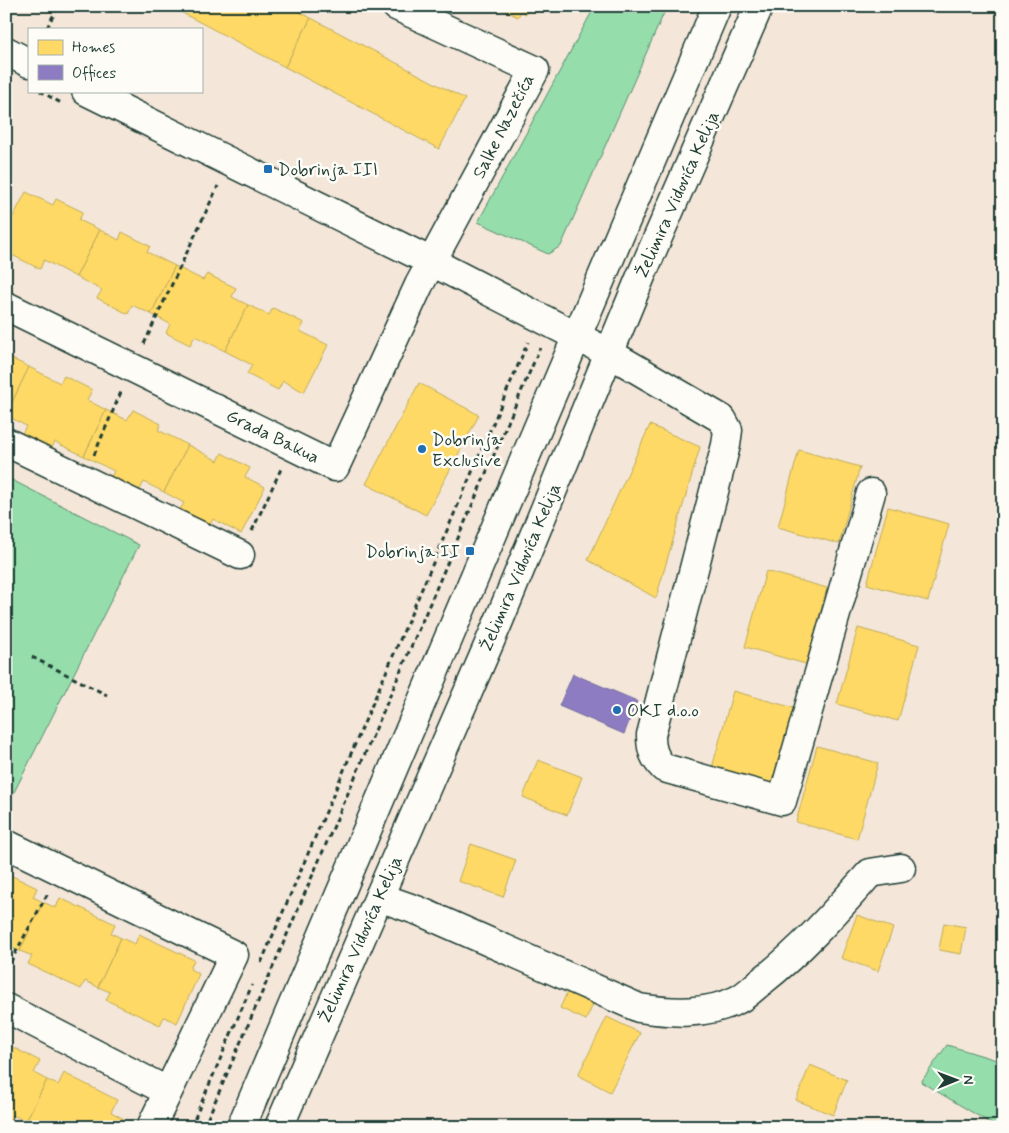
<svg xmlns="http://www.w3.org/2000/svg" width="1009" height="1133" viewBox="0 0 1009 1133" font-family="Mynerve,sans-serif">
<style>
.green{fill:#95ddab;stroke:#5a8d70}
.homes{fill:#ffd966;stroke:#bcaa57}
.offices{fill:#8e7cc3;stroke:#6d6998}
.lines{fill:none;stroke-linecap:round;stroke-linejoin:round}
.minor-casing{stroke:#1f3d34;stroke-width:31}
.major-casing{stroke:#1f3d34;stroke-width:31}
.path{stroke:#1f3d34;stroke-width:3;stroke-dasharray:5 4;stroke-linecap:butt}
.minor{stroke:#fdfcf7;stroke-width:28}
.major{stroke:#fdfcf7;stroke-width:28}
.poi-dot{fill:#1f6fb2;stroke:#fdfcf7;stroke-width:2}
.labels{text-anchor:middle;stroke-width:5;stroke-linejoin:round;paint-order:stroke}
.street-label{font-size:18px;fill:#1f3d34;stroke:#fdfcf7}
.poi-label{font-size:18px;fill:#1f3d34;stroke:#fdfcf7;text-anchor:start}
</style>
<rect width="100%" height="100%" fill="#f4e6d8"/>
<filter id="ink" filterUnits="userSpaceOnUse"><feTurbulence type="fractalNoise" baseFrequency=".02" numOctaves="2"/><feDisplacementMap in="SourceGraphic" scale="10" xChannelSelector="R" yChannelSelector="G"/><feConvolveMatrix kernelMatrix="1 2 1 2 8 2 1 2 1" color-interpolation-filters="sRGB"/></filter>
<g filter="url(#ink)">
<!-- green -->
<g class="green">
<polygon points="595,6 667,6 561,246 548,254 478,222"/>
<polygon points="6,477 139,545 6,808"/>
<polygon points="947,1045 1003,1062 1003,1127 997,1127 921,1082"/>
</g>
<!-- homes -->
<g class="homes">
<polygon points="169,6 288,6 311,18 285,67"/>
<polygon points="495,6 529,6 526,14 521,11 518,17"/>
<polygon points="311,18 465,99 439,149 285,67"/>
<polygon points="26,192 53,205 56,199 83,212 79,220 100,230 76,277 44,260 40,269 6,252 9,243 6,241 6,230"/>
<polygon points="100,230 119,240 122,232 150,246 147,252 175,266 151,314 132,305 128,314 97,298 102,290 76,277"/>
<polygon points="175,266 203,280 207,274 236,288 232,297 248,305 225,351 195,336 190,345 166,333 170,324 151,314"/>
<polygon points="248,305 269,315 273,308 304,323 300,331 328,345 304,392 283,381 278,390 247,374 252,365 225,351"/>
<polygon points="6,356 29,367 6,415"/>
<polygon points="29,367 60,383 64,376 92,390 87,400 106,410 84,456 55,442 50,451 21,436 26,426 6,415"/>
<polygon points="419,383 479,415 426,515 366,484"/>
<polygon points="106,410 127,420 133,410 161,424 158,430 188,445 164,492 144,482 139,491 111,477 114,471 84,456"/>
<polygon points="650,425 700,447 656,598 588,560"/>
<polygon points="188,445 218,461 222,453 250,468 245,477 265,487 241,534 213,519 208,529 178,513 184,503 164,492"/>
<polygon points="799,450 860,467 839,544 778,527"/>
<polygon points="888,507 949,524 928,601 867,584"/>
<polygon points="766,571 827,588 806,664 745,647"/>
<polygon points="858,628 919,645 898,721 837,704"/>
<polygon points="733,691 794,708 773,784 712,768"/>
<polygon points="817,746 878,763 857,839 796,822"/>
<polygon points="538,760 582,777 567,815 523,797"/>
<polygon points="471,844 516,860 503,897 458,881"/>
<polygon points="6,873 37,888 33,897 43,902 20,951 6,946"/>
<polygon points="60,898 115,924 111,933 121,938 98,987 85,981 81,989 28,964 32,956 20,951 43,902 56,908"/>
<polygon points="857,915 893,928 878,971 841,958"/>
<polygon points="944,923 966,927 961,954 939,950"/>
<polygon points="139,934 194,960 190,969 199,974 177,1023 164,1017 160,1025 106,1000 110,992 98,987 121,938 135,944"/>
<polygon points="569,988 595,1000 586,1020 560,1008"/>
<polygon points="607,1017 640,1033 610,1092 578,1075"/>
<polygon points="6,1044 40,1061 34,1073 47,1080 26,1121 12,1115 7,1125"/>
<polygon points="810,1065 847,1080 833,1115 796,1100"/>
<polygon points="64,1073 117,1100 111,1112 124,1119 120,1127 36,1127 26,1121 47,1080 58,1085"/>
</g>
<!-- offices -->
<polygon class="offices" points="573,674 637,701 624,734 559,706"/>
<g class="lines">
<defs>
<g id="minor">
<polyline points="6,51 29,63"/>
<path d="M86 91 432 262 609 353 722 419 728 430 726 445 651 735C651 750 654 758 664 768L782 801 871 493"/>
<polyline points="6,306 335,467 419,285 535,70 396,6"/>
<polyline points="6,442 240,555"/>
<polyline points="6,844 234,955 151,1127"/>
<path d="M379 897 419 911 639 1008C672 1013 707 1015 737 1000 746 996 754 987 762 981 803 949 836 911 870 873L901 868"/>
<polyline points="6,1008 167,1091"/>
</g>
<g id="major">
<polyline points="241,1127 717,6"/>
<polyline points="279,1127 498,623 641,276 759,6"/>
</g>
</defs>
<!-- minor casing -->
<use href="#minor" class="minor-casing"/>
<!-- major casing -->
<use href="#major" class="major-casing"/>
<!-- path -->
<g class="path">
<polyline points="47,28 58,6"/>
<polyline points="40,91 61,103"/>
<polyline points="6,99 14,84"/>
<polyline points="144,344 218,186"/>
<polyline points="94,455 121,392"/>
<polyline points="252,531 281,469"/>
<polyline points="32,657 107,695"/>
<polyline points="261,963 528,342"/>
<polyline points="6,970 48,893"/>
<polyline points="191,1127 252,985"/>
<polyline points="204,1127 540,348"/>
</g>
<!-- minor -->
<use href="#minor" class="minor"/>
<!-- major -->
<use href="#major" class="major"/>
</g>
</g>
<!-- markers -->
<g class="poi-dot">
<rect x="263" y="164" width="10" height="10" rx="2.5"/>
<circle cx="422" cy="449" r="5"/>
<rect x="465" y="546" width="10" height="10" rx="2.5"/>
<circle cx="617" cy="710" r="5"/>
</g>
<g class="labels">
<!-- street labels -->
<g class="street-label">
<text transform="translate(503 126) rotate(-63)" y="6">Salke Nazečića</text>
<text transform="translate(677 194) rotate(-66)" y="6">Želimira Vidovića Kelija</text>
<text transform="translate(273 436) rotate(26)" y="6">Grada Bakua</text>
<text transform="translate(520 567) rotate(-67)" y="6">Želimira Vidovića Kelija</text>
<text transform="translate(360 939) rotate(-66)" y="6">Želimira Vidovića Kelija</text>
</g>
<!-- poi labels -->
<g class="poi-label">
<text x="278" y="175">Dobrinja III</text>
<text x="432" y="445">Dobrinja<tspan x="432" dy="21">Exclusive</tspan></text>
<text x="460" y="557" text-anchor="end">Dobrinja II</text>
<text x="627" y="716">OKI d.o.o</text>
</g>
</g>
<!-- margin -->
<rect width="1009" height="1133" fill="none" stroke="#fdfcf7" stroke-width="25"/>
<rect x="12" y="12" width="984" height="1108" fill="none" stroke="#1f3d34" stroke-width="2" filter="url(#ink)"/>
<!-- legend -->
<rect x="28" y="28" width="175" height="65" fill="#fdfcf7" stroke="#a4b0a9"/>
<rect x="38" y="40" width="25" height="15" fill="#ffd966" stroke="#a4b0a9"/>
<text x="72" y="52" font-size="15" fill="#1f3d34">Homes</text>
<rect x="38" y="65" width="25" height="15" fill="#8e7cc3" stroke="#a4b0a9"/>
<text x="72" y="78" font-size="15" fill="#1f3d34">Offices</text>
<!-- north arrow -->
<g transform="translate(956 1080) rotate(89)" stroke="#fdfcf7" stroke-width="4" paint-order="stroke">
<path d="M0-4L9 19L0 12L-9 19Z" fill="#1f3d34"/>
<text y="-8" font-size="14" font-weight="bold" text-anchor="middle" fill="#1f3d34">N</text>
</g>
</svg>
